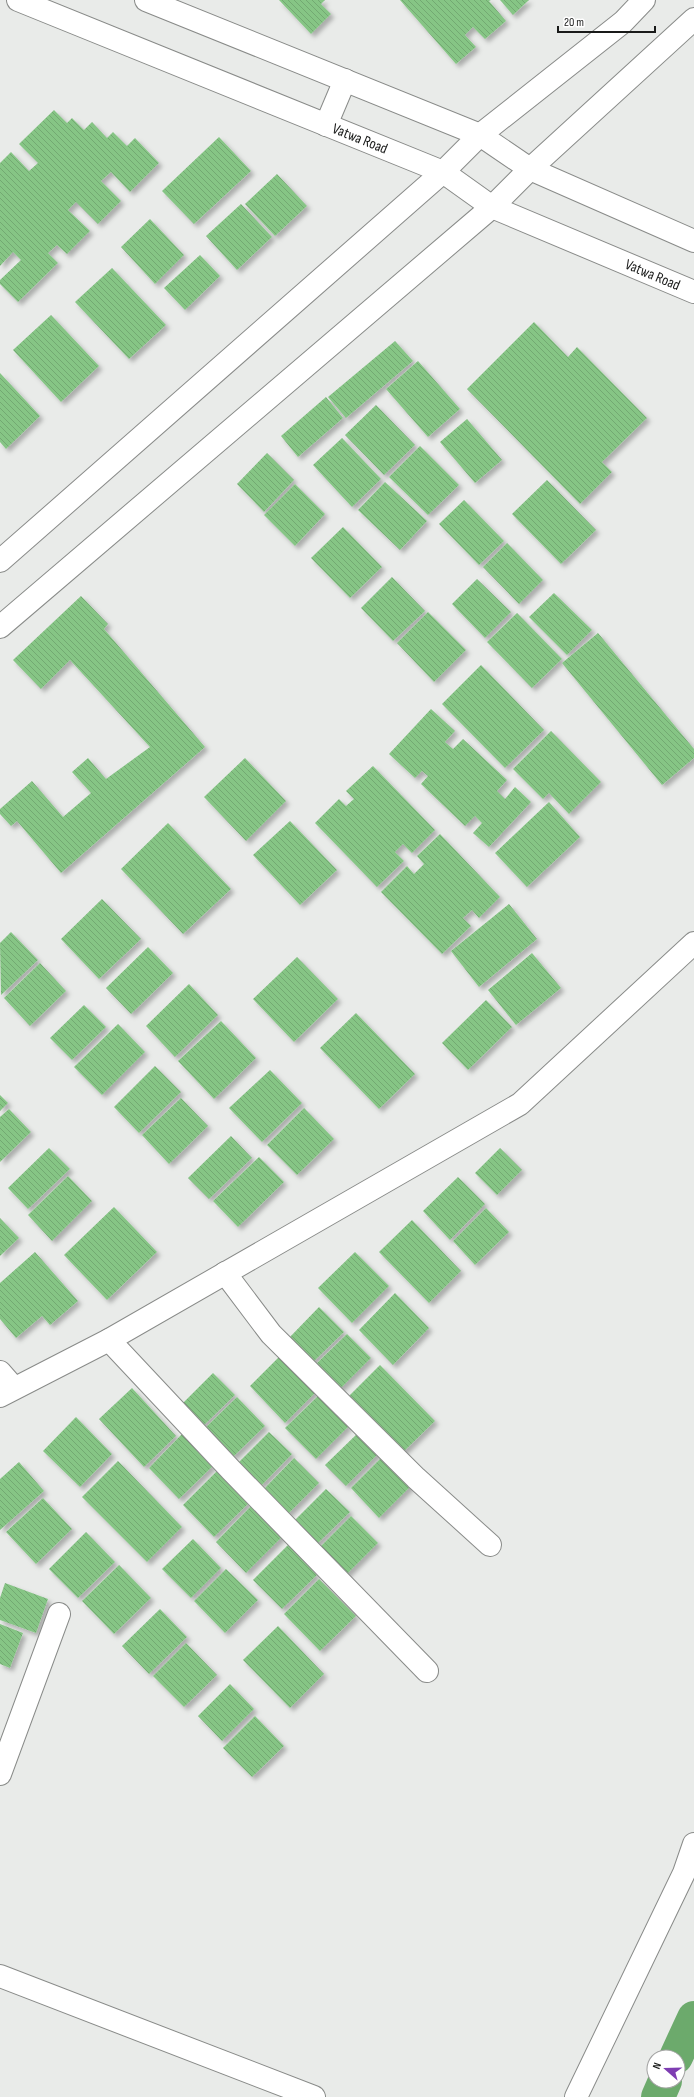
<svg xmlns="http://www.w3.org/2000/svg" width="694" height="2097" viewBox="0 0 694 2097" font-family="'Sofia Sans Condensed',sans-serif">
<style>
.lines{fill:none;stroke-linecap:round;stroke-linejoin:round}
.canal{stroke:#6caa6c;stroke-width:34}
.building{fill:url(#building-back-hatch);filter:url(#shadow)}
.minor-casing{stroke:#898b89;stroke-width:24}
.major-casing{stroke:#898b89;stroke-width:24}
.minor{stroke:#fff;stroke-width:22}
.major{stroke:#fff;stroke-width:22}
.labels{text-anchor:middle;stroke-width:3;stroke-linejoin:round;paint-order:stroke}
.street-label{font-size:15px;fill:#191a19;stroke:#fff}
</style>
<defs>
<pattern id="building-back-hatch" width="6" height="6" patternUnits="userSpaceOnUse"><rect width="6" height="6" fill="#86c585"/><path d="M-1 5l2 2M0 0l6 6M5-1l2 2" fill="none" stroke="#73a972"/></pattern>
<filter id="shadow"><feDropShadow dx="3.5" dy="3.5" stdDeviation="2" flood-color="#0004"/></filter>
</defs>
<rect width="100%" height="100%" fill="#e9ebe9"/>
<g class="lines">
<!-- canal -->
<g class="canal">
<polyline points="676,2057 694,2018"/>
<polyline points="658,2097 665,2081"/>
</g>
</g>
<!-- building -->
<g class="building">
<polygon points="279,0 325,0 321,4 331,14 311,34"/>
<polygon points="400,0 491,0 489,1 506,21 485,39 473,27 465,35 476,47 456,64"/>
<polygon points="500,0 529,0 513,15"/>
<polygon points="54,110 67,123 72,118 84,130 92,122 107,138 113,132 127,146 135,138 159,163 130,192 111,172 101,181 121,201 98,224 76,202 68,210 90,231 67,254 57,245 48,253 58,263 18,302 0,284 0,280 21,260 13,252 0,266 0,163 11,152 29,171 38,163 19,144"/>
<polygon points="219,137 251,171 194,224 162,191"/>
<polygon points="277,174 307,206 275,236 245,204"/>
<polygon points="241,204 272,237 237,270 206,236"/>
<polygon points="150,219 184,255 155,284 121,247"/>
<polygon points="200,255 220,276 185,310 164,288"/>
<polygon points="112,268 166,325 129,359 75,302"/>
<polygon points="51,315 99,366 61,402 13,350"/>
<polygon points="534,322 568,357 577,347 647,418 602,462 612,472 580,504 467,389"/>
<polygon points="395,341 413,361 346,418 328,397"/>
<polygon points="418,361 460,409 428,437 386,389"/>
<polygon points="0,373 40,416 6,449 0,442"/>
<polygon points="326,397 343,418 298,457 281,436"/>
<polygon points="376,405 415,445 384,475 345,435"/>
<polygon points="467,419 502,460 475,483 440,442"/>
<polygon points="342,438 381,479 352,507 313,465"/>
<polygon points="420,446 459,485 428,515 389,477"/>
<polygon points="267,453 294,480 264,512 237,484"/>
<polygon points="547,480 596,530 561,564 512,514"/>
<polygon points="385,482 427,521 400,550 358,510"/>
<polygon points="295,484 325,514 295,546 264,515"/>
<polygon points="464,500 504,541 479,565 439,524"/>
<polygon points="343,527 382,567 350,598 311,558"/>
<polygon points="507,543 543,580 519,604 483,567"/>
<polygon points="392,577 425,611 393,641 361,608"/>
<polygon points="477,579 511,612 485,638 452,604"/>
<polygon points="554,593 592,630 567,655 529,617"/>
<polygon points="81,596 108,624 104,629 205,747 61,873 17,821 11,826 0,814 0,809 32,781 63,817 91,793 72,772 88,758 106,779 150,747 70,660 41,689 13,660"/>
<polygon points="428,612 466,650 434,682 397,643"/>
<polygon points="517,613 562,659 532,688 487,642"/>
<polygon points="598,633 694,749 694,758 662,785 562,663"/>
<polygon points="481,665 544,730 505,768 442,704"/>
<polygon points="431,709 455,731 445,742 453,749 463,739 507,780 497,791 505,799 515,787 531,802 489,847 473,833 482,823 475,816 465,826 421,784 428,776 422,771 415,778 389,754"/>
<polygon points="551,731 601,782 569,814 549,793 543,799 513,769"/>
<polygon points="245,758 286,801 246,841 204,797"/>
<polygon points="373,766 435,830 412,853 403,844 395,852 404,861 377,887 315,823 339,799 346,806 354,799 346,791"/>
<polygon points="549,802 580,837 527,887 495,853"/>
<polygon points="290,821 337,870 300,905 253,855"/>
<polygon points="168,823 231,889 183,934 121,869"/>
<polygon points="440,834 500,897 479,918 472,910 463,918 471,926 442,954 381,892 407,866 414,874 424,864 417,856"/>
<polygon points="102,899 141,939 99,979 61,939"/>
<polygon points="509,904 537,939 479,987 451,951"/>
<polygon points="11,932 38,960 1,995 0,943"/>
<polygon points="148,947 173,973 131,1014 106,988"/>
<polygon points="532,953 561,988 516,1025 488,990"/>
<polygon points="297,957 338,999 294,1042 253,999"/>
<polygon points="40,963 66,991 30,1026 4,998"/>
<polygon points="189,984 218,1015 175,1057 146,1026"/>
<polygon points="486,1000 512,1027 468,1070 442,1043"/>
<polygon points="84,1005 106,1027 72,1060 50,1038"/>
<polygon points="356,1013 415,1074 379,1109 320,1048"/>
<polygon points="221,1021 256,1058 214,1099 178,1061"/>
<polygon points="118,1024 145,1052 102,1095 74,1067"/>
<polygon points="155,1066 181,1092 139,1133 114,1107"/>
<polygon points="270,1070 302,1103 262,1142 229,1108"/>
<polygon points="0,1095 8,1103 0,1111"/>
<polygon points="181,1098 208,1126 169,1164 142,1135"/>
<polygon points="304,1108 334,1139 297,1175 267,1145"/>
<polygon points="9,1109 31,1132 0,1162 0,1117"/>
<polygon points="231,1136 252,1158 209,1199 188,1178"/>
<polygon points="49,1148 70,1169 28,1209 8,1188"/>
<polygon points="500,1148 522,1170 497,1195 475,1173"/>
<polygon points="259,1157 284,1182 238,1227 213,1201"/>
<polygon points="68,1176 92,1201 52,1241 28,1215"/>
<polygon points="458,1177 485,1204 450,1240 423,1211"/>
<polygon points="114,1207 157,1252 107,1300 64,1255"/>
<polygon points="486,1208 509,1232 475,1265 453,1241"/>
<polygon points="0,1218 19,1238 0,1256"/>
<polygon points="412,1220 461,1271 429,1303 379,1252"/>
<polygon points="35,1252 78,1301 50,1325 42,1316 16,1338 0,1319 0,1283"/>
<polygon points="355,1252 389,1286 352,1323 318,1288"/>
<polygon points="395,1293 429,1328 393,1365 359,1330"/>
<polygon points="319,1307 344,1332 312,1363 288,1339"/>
<polygon points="347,1334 371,1358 339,1390 315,1365"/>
<polygon points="280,1356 316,1392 285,1423 250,1386"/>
<polygon points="380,1365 435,1421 400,1455 345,1400"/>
<polygon points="213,1373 235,1395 203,1426 182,1404"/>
<polygon points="132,1388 176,1436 144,1467 99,1419"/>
<polygon points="319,1395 349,1426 316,1459 285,1428"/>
<polygon points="237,1397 265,1426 233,1457 205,1428"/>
<polygon points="76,1417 112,1454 80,1487 43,1451"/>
<polygon points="269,1432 292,1454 261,1486 238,1463"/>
<polygon points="359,1432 379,1453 346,1486 325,1465"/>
<polygon points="182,1434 213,1466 179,1499 149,1468"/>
<polygon points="383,1456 412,1485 379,1518 351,1488"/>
<polygon points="294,1458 319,1483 287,1515 263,1490"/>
<polygon points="118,1461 182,1527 147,1562 82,1497"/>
<polygon points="19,1462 44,1491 0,1530 0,1479"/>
<polygon points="217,1471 249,1503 214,1537 183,1505"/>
<polygon points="326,1489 350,1512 316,1545 293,1522"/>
<polygon points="43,1498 72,1529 36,1564 6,1532"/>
<polygon points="252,1505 283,1536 246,1573 216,1542"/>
<polygon points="351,1516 378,1543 345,1576 318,1549"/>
<polygon points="86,1532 115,1562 78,1598 49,1569"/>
<polygon points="193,1539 221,1568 191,1598 162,1569"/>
<polygon points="288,1545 317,1575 282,1609 253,1580"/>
<polygon points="119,1565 151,1598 114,1634 82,1601"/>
<polygon points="226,1569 258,1600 225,1633 194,1601"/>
<polygon points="319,1579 356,1616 320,1651 284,1614"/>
<polygon points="5,1583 48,1599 36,1633 0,1620 0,1598"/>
<polygon points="160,1609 187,1637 149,1674 122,1646"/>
<polygon points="0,1624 23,1633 10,1668 0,1664"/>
<polygon points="278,1626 324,1674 290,1708 243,1660"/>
<polygon points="186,1643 217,1675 184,1707 153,1676"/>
<polygon points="230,1684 254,1709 222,1741 198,1716"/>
<polygon points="255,1716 284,1746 252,1777 223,1748"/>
</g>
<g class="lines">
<defs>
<g id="minor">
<polyline points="0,561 443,172"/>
<polyline points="0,627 492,207"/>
<polyline points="225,1273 271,1334 416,1478 490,1545"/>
<polyline points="109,1340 231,1470 427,1671"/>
<polyline points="0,1372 14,1388"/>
<polyline points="0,1396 109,1340 520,1104 694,943"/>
<polyline points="0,1774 59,1614"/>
<polyline points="0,1976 314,2097"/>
<polyline points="576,2097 684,1873 694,1844"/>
</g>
<g id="major">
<path id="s1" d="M18 0 443 172 492 207 694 292"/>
<polyline points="146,0 480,135 530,169 694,241"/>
<polyline points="326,125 345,80"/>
<polyline points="443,172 480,135 623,22 644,0"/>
<polyline points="492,207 530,169 694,19"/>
</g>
</defs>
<!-- minor casing -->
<use href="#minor" class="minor-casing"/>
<!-- major casing -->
<use href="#major" class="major-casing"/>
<!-- minor -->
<use href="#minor" class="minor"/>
<!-- major -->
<use href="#major" class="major"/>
</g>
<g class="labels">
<!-- street labels -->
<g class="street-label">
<text dy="5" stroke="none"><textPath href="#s1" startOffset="369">Vatwa Road</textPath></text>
<text dy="5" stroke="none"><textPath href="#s1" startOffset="693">Vatwa Road</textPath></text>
</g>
</g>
<!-- north arrow -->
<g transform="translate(666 2069) rotate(290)"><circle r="19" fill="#ffffff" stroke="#a3a3a3"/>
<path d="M0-3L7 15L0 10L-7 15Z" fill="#7e3db2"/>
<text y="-6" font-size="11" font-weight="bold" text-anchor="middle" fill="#191a19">N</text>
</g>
<!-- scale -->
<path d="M558 26v6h97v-6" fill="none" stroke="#191a19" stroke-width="2"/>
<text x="564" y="26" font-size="12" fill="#191a19" stroke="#ffffff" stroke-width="3" paint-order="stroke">20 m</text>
</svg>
